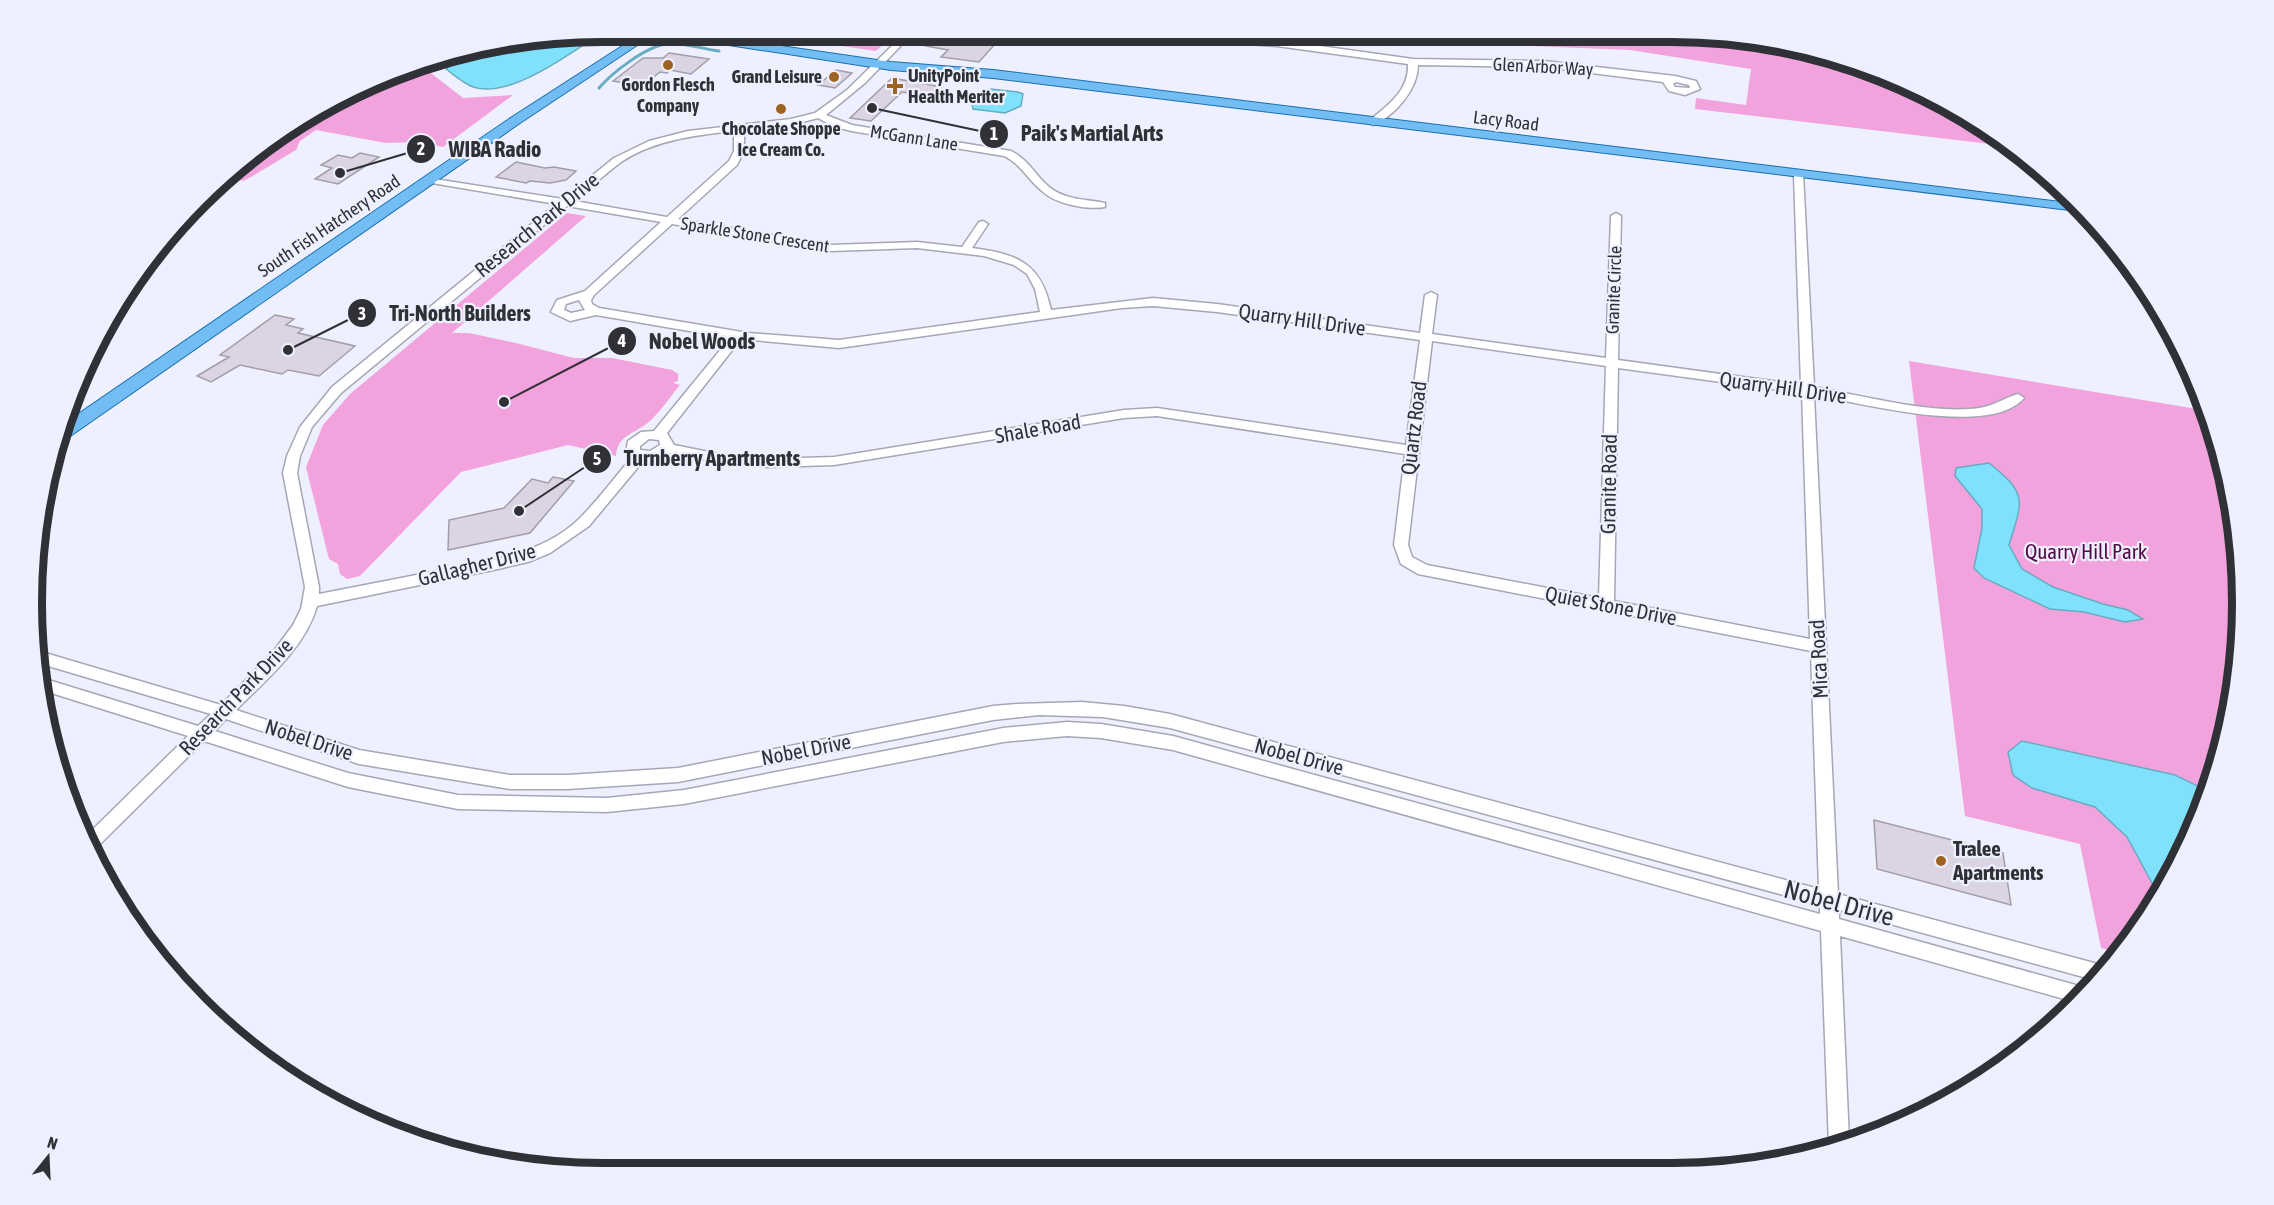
<svg xmlns="http://www.w3.org/2000/svg" width="2274" height="1205" viewBox="0 0 2274 1205" font-family="'Asap Condensed',sans-serif">
<style>
.green{fill:#f2a2dd}
.water{fill:#80e1fd;stroke:#68acc1;stroke-width:1.5}
.lines{fill:none;stroke-linecap:round;stroke-linejoin:round}
.stream{stroke:#68acc1;stroke-width:3}
.building{fill:#dbd5e3;stroke:#a39daa;stroke-width:1.5}
.minor-casing{stroke:#a5a7b5;stroke-width:3}
.major-casing{stroke:#1c6fad;stroke-width:2}
.minor{fill:#fff;fill-rule:evenodd}
.major{fill:#71bdf4;fill-rule:evenodd}
.poi-dot{fill:#9d6322;stroke:#eef0ff;stroke-width:2}
.labels{text-anchor:middle;stroke-width:4.5;stroke-linejoin:round;paint-order:stroke}
.far-street-label{font-size:18px;fill:#303136;stroke:#eef0ff}
.far-poi-label{font-size:18px;font-weight:bold;fill:#303136;stroke:#eef0ff}
.street-label{font-size:21px;fill:#303136;stroke:#eef0ff}
.park-label{font-size:21px;fill:#520946;stroke:#eef0ff}
.poi-label{font-size:21px;font-weight:bold;fill:#303136;stroke:#eef0ff;text-anchor:start}
.near-street-label{font-size:26px;fill:#303136;stroke:#eef0ff}
.rim{fill:none;stroke:#303136;stroke-width:8}
.leader{fill:none;stroke:#303136;stroke-width:2}
.callout-dot{fill:#303136;stroke:#eef0ff;stroke-width:2}
.mark-label{font-size:18px;text-anchor:middle;font-weight:bold;fill:#fff}
.callout-label{font-size:22px;text-anchor:middle;font-weight:bold;fill:#303136;stroke:#eef0ff;stroke-width:4.5;stroke-linejoin:round;paint-order:stroke}
</style>
<rect width="100%" height="100%" fill="#eef0ff"/>
<!-- green -->
<g class="green">
<polygon points="746,32 898,32 876,51"/>
<polygon points="1333,32 1709,33 1820,51 1924,91 1993,133 1988,133 1990,144 1695,109 1696,98 1746,105 1751,69 1630,50 1408,41"/>
<polygon points="437,59 427,70 463,98 513,95 443,147 413,142 386,143 316,130 300,141 296,150 251,177 243,181 229,178 255,150 419,62"/>
<path d="M567 213 586 216 452 333H469L516 343 574 358H612L672 370 678 374V381L673 383 680 385C670 397 661 411 650 421 636 434 617 434 616 456L568 445 461 472 360 576 347 579 340 574 338 564 329 559 306 467 323 425 350 394Z"/>
<polygon points="1909,361 2209,411 2212,419 2238,528 2241,640 2223,751 2183,855 2118,953 2101,948 2080,844 1965,816"/>
</g>
<!-- water -->
<g class="water">
<path d="M592 33 594 38C565 57 508 99 473 87 463 83 454 75 446 69L462 55Z"/>
<polygon points="990,89 1018,92 1023,94 1021,106 1005,113 973,109 972,103"/>
<path d="M1989 463C2028 494 2023 500 2009 545L2022 569 2053 587 2103 604 2128 610 2143 619 2125 622 2084 612 2050 609 1984 578 1974 568 1982 528V509L1955 476 1956 468Z"/>
<polygon points="2022,741 2175,775 2208,791 2183,855 2158,894 2127,837 2095,807 2032,788 2013,775 2008,752"/>
</g>
<g class="lines">
<!-- stream -->
<g class="stream">
<polyline points="594,35 608,33"/>
<path d="M599 88C612 73 646 46 667 44 684 42 702 49 719 51"/>
</g>
</g>
<!-- building -->
<g class="building">
<polygon points="940,32 969,32 966,35 975,37 972,39 995,44 979,62 941,57 948,50 926,46"/>
<polygon points="669,53 709,59 691,74 670,70 667,73 660,72 643,86 613,81 643,58 663,58"/>
<polygon points="836,70 852,73 835,88 818,85"/>
<polygon points="892,78 942,87 932,97 902,92 871,121 850,118"/>
<polygon points="360,153 379,157 338,184 315,179 332,168 321,165 338,155 352,158"/>
<polygon points="516,162 545,168 554,167 576,171 566,180 550,183 530,181 526,183 496,177"/>
<polygon points="275,315 294,319 286,325 303,329 298,333 355,346 319,376 288,370 282,374 240,365 211,382 197,376 229,357 220,355"/>
<polygon points="553,477 574,481 530,533 448,550 449,520 504,508 532,479 548,483"/>
<polygon points="1874,820 2003,853 2011,905 1877,869"/>
</g>
<g class="lines">
<defs>
<g id="minor">
<path d="M906 32H914L865 83 826 115 852 125 1011 151C1028 159 1035 175 1049 187 1065 200 1086 199 1105 203V207C1087 210 1055 204 1042 191 1028 180 1021 164 1004 156L851 131 833 126 818 118 791 125 744 130V151L737 165 678 219 831 245 917 242 962 247 979 222 983 221 988 224 972 248C1018 254 1041 263 1051 310L1153 298 1217 304 1420 333 1425 295 1431 292 1437 295 1432 334 1606 358 1611 216 1616 213 1621 216 1618 360 1801 385 1794 175 1803 173 1814 387C1860 395 1935 415 1979 408 1994 406 2004 398 2018 394L2024 398C1990 438 1861 403 1814 395L1838 894 2109 967 2098 981 1839 910V919L2090 989 2075 1002 1840 936 1849 1141 1829 1146 1821 931 1173 750 1101 738 1067 736 1003 742 684 804 607 812 458 809 348 787 204 741 92 852 84 838 188 736 45 691 42 678 198 726 211 714 38 663 35 650 221 705 273 652 293 625 301 609 305 587 283 473 287 456 300 427 332 387 556 204 432 183 428 182V178L563 199 614 158 649 141 688 131 791 119 815 113 847 90ZM734 131V151L729 161 667 217 574 201C590 188 605 174 621 162 654 140 696 135 734 131ZM567 206 661 222 585 291 557 300 551 312 570 321 596 315 730 338 654 431 641 432 628 441 626 452 632 457C615 477 599 499 580 518 557 541 524 553 493 560L319 594V587L297 473 300 456 312 427 341 393ZM672 224 831 251 917 248 984 256 1014 265 1027 274 1035 289 1040 312 839 340 748 333 599 308 592 304 591 300 594 295ZM579 300 585 310 571 313 564 310 566 304ZM1153 306 1217 312 1420 340 1406 445 1157 408 1124 410 834 457 770 459 734 457 674 445 667 433 741 339 839 348 1122 308ZM1432 341 1606 366 1599 598 1427 565 1412 557 1408 545ZM1618 368 1802 393 1810 639 1614 601ZM1157 416 1405 454 1394 545 1401 564 1418 574 1811 651 1819 889 1170 714 1124 706 1082 702 1017 704 993 706 678 768 567 775H510L359 750 236 710C266 680 305 648 317 606L493 570 528 562 550 553 589 526 644 460 660 458 668 453 734 465 770 467 834 465 1124 418ZM649 439 659 440 660 445 650 451 640 450V446ZM1039 715 1103 717 1170 728 1820 905V914L1173 736 1101 724 1067 722 1003 728 684 790 607 798 458 795 348 773 215 731 226 719 359 764 510 789H567L678 782 993 720Z"/>
<path d="M1237 38 1277 40 1413 59 1544 61 1675 76 1696 81 1700 89 1685 95 1669 91 1663 82 1544 67 1418 65C1418 89 1395 116 1373 125L1368 122 1370 120C1388 105 1409 91 1408 64L1277 46 1234 43 1233 41ZM1676 82 1689 85 1690 88 1675 87 1673 84Z"/>
</g>
<g id="major">
<polygon points="644,32 657,32 520,123 66,439 58,440 65,423 512,117"/>
<polygon points="658,32 684,32 891,62 993,70 2077,204 2086,212 993,78 891,70 664,35"/>
</g>
</defs>
<!-- minor casing -->
<use href="#minor" class="minor-casing"/>
<!-- major casing -->
<use href="#major" class="major-casing"/>
<!-- minor -->
<use href="#minor" class="minor"/>
<!-- major -->
<use href="#major" class="major"/>
</g>
<!-- markers -->
<g class="poi-dot">
<circle cx="668" cy="65" r="6"/>
<circle cx="834" cy="77" r="6"/>
<path d="M892 77h6v6h6v6h-6v6h-6v-6h-6v-6h6z"/>
<circle cx="781" cy="109" r="6"/>
<circle cx="1941" cy="861" r="6"/>
</g>
<g class="labels">
<!-- far-street labels -->
<g class="far-street-label">
<text transform="translate(1543 67) rotate(3)" y="6">Glen Arbor Way</text>
<text transform="translate(1506 121) rotate(7)" y="6">Lacy Road</text>
<text transform="translate(914 138) rotate(9)" y="6">McGann Lane</text>
<text transform="translate(329 226) rotate(-34)" y="6">South Fish Hatchery Road</text>
<text transform="translate(755 235) rotate(9)" y="6">Sparkle Stone Crescent</text>
<text transform="translate(1614 290) rotate(-88)" y="6">Granite Circle</text>
</g>
<!-- far-poi labels -->
<g class="far-poi-label">
<text x="908" y="82" text-anchor="start">UnityPoint<tspan x="908" dy="21">Health Meriter</tspan></text>
<text x="822" y="83" text-anchor="end">Grand Leisure</text>
<text x="668" y="91">Gordon Flesch<tspan x="668" dy="21">Company</tspan></text>
<text x="781" y="135">Chocolate Shoppe<tspan x="781" dy="21">Ice Cream Co.</tspan></text>
</g>
<!-- street labels -->
<g class="street-label">
<text transform="translate(537 225) rotate(-39)" y="7">Research Park Drive</text>
<text transform="translate(1302 320) rotate(8)" y="7">Quarry Hill Drive</text>
<text transform="translate(1783 388) rotate(8)" y="7">Quarry Hill Drive</text>
<text transform="translate(1414 428) rotate(-83)" y="7">Quartz Road</text>
<text transform="translate(1038 429) rotate(-10)" y="7">Shale Road</text>
<text transform="translate(1609 484) rotate(-89)" y="7">Granite Road</text>
<text transform="translate(477 565) rotate(-14)" y="7">Gallagher Drive</text>
<text transform="translate(1611 606) rotate(11)" y="7">Quiet Stone Drive</text>
<text transform="translate(1819 659) rotate(-93)" y="7">Mica Road</text>
<text transform="translate(236 697) rotate(-46)" y="7">Research Park Drive</text>
<text transform="translate(309 740) rotate(18)" y="7">Nobel Drive</text>
<text transform="translate(806 750) rotate(-11)" y="7">Nobel Drive</text>
<text transform="translate(1299 757) rotate(15)" y="7">Nobel Drive</text>
</g>
<!-- park labels -->
<g class="park-label">
<text x="2086" y="559">Quarry Hill Park</text>
</g>
<!-- poi labels -->
<g class="poi-label">
<text x="1953" y="856">Tralee<tspan x="1953" dy="24">Apartments</tspan></text>
</g>
<!-- near-street labels -->
<g class="near-street-label">
<text transform="translate(1839 903) rotate(15)" y="9">Nobel Drive</text>
</g>
</g>
<!-- crop -->
<path d="M0 0H2274V1205H0ZM602 42H1672A560 560 0 0 1 2232 602V603A560 560 0 0 1 1672 1163H602A560 560 0 0 1 42 603V602A560 560 0 0 1 602 42Z" fill="#eef0ff" fill-rule="evenodd"/>
<path class="rim" d="M602 42H1672A560 560 0 0 1 2232 602V603A560 560 0 0 1 1672 1163H602A560 560 0 0 1 42 603V602A560 560 0 0 1 602 42Z"/>
<!-- callouts -->
<path class="leader" d="M872 108L994 134M340 173L421 149M288 350L362 313M504 402L622 341M519 511L597 459"/>
<g class="callout-dot">
<circle cx="872" cy="108" r="6"/>
<circle cx="340" cy="173" r="6"/>
<circle cx="288" cy="350" r="6"/>
<circle cx="504" cy="402" r="6"/>
<circle cx="519" cy="511" r="6"/>
<circle cx="994" cy="134" r="15"/>
<circle cx="421" cy="149" r="15"/>
<circle cx="362" cy="313" r="15"/>
<circle cx="622" cy="341" r="15"/>
<circle cx="597" cy="459" r="15"/>
</g>
<g class="mark-label">
<text x="994" y="140">1</text>
<text x="421" y="155">2</text>
<text x="362" y="320">3</text>
<text x="622" y="347">4</text>
<text x="597" y="465">5</text>
</g>
<g class="callout-label">
<text x="1092" y="141">Paik's Martial Arts</text>
<text x="495" y="157">WIBA Radio</text>
<text x="460" y="321">Tri-North Builders</text>
<text x="702" y="349">Nobel Woods</text>
<text x="712" y="466">Turnberry Apartments</text>
</g>
<!-- north arrow -->
<g transform="translate(48 1157) rotate(18)" stroke="#eef0ff" stroke-width="4.5" paint-order="stroke">
<path d="M0-4.5L10 22L0 15L-10 22Z" fill="#303136"/>
<text y="-9" font-size="16" font-weight="bold" text-anchor="middle" fill="#303136">N</text>
</g>
</svg>
